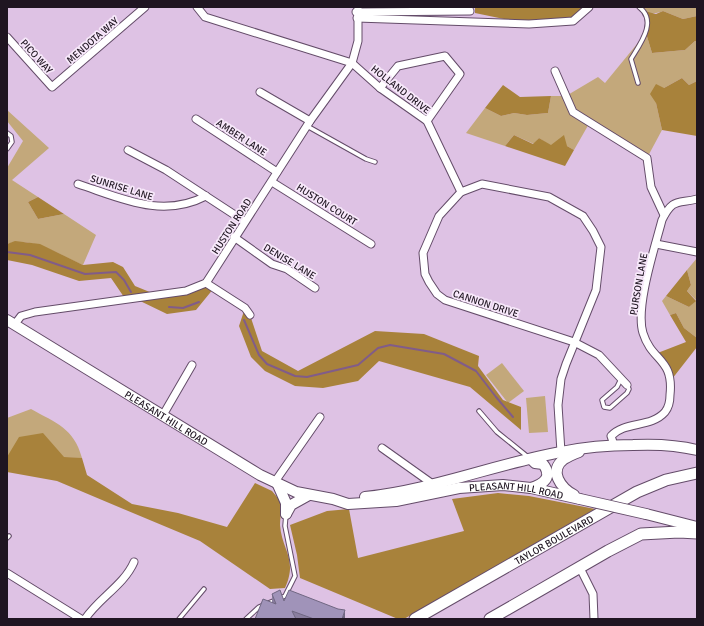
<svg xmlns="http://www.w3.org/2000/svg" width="704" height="626" viewBox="0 0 704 626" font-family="Signika,sans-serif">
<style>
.green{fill:#c3a87b}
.forest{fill:#a8823b}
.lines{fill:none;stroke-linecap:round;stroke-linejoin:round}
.stream{stroke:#815c89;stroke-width:2}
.service-casing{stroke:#644c69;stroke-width:5.5}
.minor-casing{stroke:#644c69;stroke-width:9}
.secondary-casing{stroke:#644c69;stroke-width:12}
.primary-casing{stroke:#644c69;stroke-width:13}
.service{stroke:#fff;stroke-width:3.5}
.minor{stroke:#fff;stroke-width:7}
.secondary{stroke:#fff;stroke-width:10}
.primary{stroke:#fff;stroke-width:11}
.secondary-bridge-casing{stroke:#644c69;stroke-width:12;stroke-linecap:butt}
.secondary-bridge{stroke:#fff;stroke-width:10}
.wall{fill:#8a7e9f}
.shaded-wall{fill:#706782}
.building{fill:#a093b9;stroke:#706782}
.labels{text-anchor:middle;stroke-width:3.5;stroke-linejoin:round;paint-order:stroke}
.street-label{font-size:10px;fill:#1f1521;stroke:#f7e8fa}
</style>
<rect width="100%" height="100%" fill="#dec2e4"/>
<!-- green -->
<g class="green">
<path d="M639 7H697V16L683 19 663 11C654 15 647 13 639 7Z"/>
<polygon points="646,33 652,53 685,50 695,41 697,41 697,81 689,85 682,78 664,88 656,103 662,130 647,158 590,122 574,150 567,146 551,146 539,138 534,144 514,135 505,146 466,133 485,108 501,116 514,113 527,115 548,113 551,96 566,96 598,77 605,83"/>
<path d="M7 110 49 148 12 180 38 197 28 202 38 219 64 214 96 235 83 265C59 255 33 236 7 244V168L23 141 7 121Z"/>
<polygon points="697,258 697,338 684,328 676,313 670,315 662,301 666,296 689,307 696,300 687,291 691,285 687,270"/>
<polygon points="502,363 524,391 508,403 486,375"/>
<polygon points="545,396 548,432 529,433 526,398"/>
<path d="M31 409C56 423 74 428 82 458L7 457V418Z"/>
</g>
<!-- forest -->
<g class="forest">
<polygon points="475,7 589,7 573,21 529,24 475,13"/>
<polygon points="645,11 656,14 663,11 683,19 697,16 697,41 695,41 685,50 652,53 646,33 648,19"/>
<polygon points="682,78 689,85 697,81 697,136 662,130 656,103 650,94 656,84 664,88"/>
<polygon points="503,85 520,97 551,96 548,113 527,115 514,113 501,116 485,108"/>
<polygon points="514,135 533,144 539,138 551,145 564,135 567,146 574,150 565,166 505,146"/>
<polygon points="38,197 64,214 38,219 28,202"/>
<polygon points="15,241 40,244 83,265 113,262 123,267 135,286 157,295 206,283 214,288 196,310 167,314 136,299 126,300 111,278 79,281 32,265 7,260 7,244"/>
<polygon points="687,270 691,285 687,291 696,301 689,307 666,296"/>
<polygon points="245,308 250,315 262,351 298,371 375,331 424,334 479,356 478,366 503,400 521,407 521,430 470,387 379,361 358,381 323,388 295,386 265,371 251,357 239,326"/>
<polygon points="676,313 684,328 697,338 697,347 672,379 655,354 686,342 670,315"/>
<path d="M43 433 64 457 82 458 87 475 132 504 178 513 227 527 255 483 272 491 282 503C282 510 280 518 280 525 282 551 298 559 285 588L270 589 200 541 121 508 57 481 7 472V457L19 437Z"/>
<polygon points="498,493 529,496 595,509 404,619 398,619 300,578 297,555 290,525 327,511 349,509 358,558 464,531 452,499"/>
</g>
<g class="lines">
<!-- stream -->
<g class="stream">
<polyline points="7,252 30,255 85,274 116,272 124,280 131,292"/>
<polyline points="169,307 183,308 199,302"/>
<polyline points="244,320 259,355 267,364 295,376 307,377 358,365 378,348 390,345 444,354 476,371 496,397 513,417"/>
</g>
<defs>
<g id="service">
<path d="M638 83 631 59C640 44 658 21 639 7"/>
<polyline points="307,126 366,159 375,162"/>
<polyline points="7,133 11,136 12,142 7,149"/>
<polyline points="621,379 617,387 602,400 604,407 610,408 627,393 629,389 627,385"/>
<polyline points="479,411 497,432 528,457"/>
<polyline points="7,538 9,536"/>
<polyline points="179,619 204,589"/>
<polyline points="246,619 259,607 285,596 295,576 285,526 286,514"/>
</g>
<g id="minor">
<polyline points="197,7 205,17 352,63 380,88 427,121 461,192 482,184 549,197 583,216 593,231 601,247 596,290 566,364 561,379 558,405 561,452"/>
<polyline points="356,12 470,11"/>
<polyline points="357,18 529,24 573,21 589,7"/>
<polyline points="7,37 52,87 145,7"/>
<polyline points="555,71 573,112 647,158 651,187 664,215"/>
<polyline points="380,88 398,66 445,56 460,74 427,121"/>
<polyline points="260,92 310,121"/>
<polyline points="196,119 277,172"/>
<polyline points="128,150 166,170 244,221"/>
<polyline points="272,182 371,244"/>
<path d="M78 184C121 198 162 219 206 196"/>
<polyline points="461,192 439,216 423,253 425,274 429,282 437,294 445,300 574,342 599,355 627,385"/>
<polyline points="234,237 272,264 287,269 315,288"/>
<polyline points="656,244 697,252"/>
<polyline points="206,283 245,308 250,315"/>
<polyline points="15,324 21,316 35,312 186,291 206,283 310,121 352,63 358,41 358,7"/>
<polyline points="163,415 192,365"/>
<path d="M614 445 611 436C625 421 651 428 665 412 669 407 670 401 670 395 674 358 652 362 643 333 635 307 655 247 662 220 673 198 677 204 697 199"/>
<polyline points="382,448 434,485"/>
<polyline points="274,483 320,417"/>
<polyline points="580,568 593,594 594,619"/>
<polyline points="7,573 81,619"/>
<path d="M85 619C99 598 124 585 134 562"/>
</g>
<g id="secondary">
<path id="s1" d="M7 320 260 475 296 492 333 499 348 504 396 501 459 488 503 485 531 488 580 499"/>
<path d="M531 459 535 463 543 464C553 477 544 484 531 488"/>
<polyline points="278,485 286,503 286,514"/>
<path d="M574 495C561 488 548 471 564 459 569 456 574 454 579 452"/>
<path d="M365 497C432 490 495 464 561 452 585 447 609 445 633 445 654 444 677 445 697 450"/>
<polyline points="286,514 291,505 309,495"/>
<polyline points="646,514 697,527"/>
</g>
<g id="primary">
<path id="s2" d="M415 619 637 492 666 480 697 473"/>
<polyline points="490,619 608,551 641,534 679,532 697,533"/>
</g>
</defs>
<!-- service casing -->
<use href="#service" class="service-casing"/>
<!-- minor casing -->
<use href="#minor" class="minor-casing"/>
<!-- secondary casing -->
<use href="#secondary" class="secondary-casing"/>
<!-- primary casing -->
<use href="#primary" class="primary-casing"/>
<!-- service -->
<use href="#service" class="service"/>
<!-- minor -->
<use href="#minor" class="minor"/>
<!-- secondary -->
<use href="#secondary" class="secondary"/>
<!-- primary -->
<use href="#primary" class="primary"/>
<defs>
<polyline id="secondary-bridge" points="580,499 646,514"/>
</defs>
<!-- secondary-bridge casing -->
<use href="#secondary-bridge" class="secondary-bridge-casing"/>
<!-- secondary-bridge -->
<use href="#secondary-bridge" class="secondary-bridge"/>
</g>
<!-- wall -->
<g class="wall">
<polygon points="697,368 697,379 696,375 696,369"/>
<polygon points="272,594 284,601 345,619 255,619 272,603"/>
</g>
<!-- shaded-wall -->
<polygon class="shaded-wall" points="345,610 345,619 342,619"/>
<!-- building -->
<polygon class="building" points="280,590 284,601 289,590 338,609 345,610 342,619 314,619 292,611 296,619 277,619 276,618 276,619 255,619 263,599 276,604 272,594"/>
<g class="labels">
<!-- street labels -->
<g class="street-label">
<text transform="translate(92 40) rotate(-41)" y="4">MENDOTA WAY</text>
<text transform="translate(37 56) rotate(48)" y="4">PICO WAY</text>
<text transform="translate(401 89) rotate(38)" y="4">HOLLAND DRIVE</text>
<text transform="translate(242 137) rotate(33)" y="4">AMBER LANE</text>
<text transform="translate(122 187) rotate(17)" y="4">SUNRISE LANE</text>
<text transform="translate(327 204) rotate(32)" y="4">HUSTON COURT</text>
<text transform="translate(231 226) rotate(-57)" y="4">HUSTON ROAD</text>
<text transform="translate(290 261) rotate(31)" y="4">DENISE LANE</text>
<text transform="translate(638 284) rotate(-80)" y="4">PURSON LANE</text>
<text transform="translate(486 303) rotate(18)" y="4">CANNON DRIVE</text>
<text dy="4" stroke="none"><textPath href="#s1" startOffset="187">PLEASANT HILL ROAD</textPath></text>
<text dy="4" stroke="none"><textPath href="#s1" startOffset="560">PLEASANT HILL ROAD</textPath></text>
<text dy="4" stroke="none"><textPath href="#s2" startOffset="160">TAYLOR BOULEVARD</textPath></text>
</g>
</g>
<!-- border -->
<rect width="704" height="626" fill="none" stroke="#1f1521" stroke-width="16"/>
</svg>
